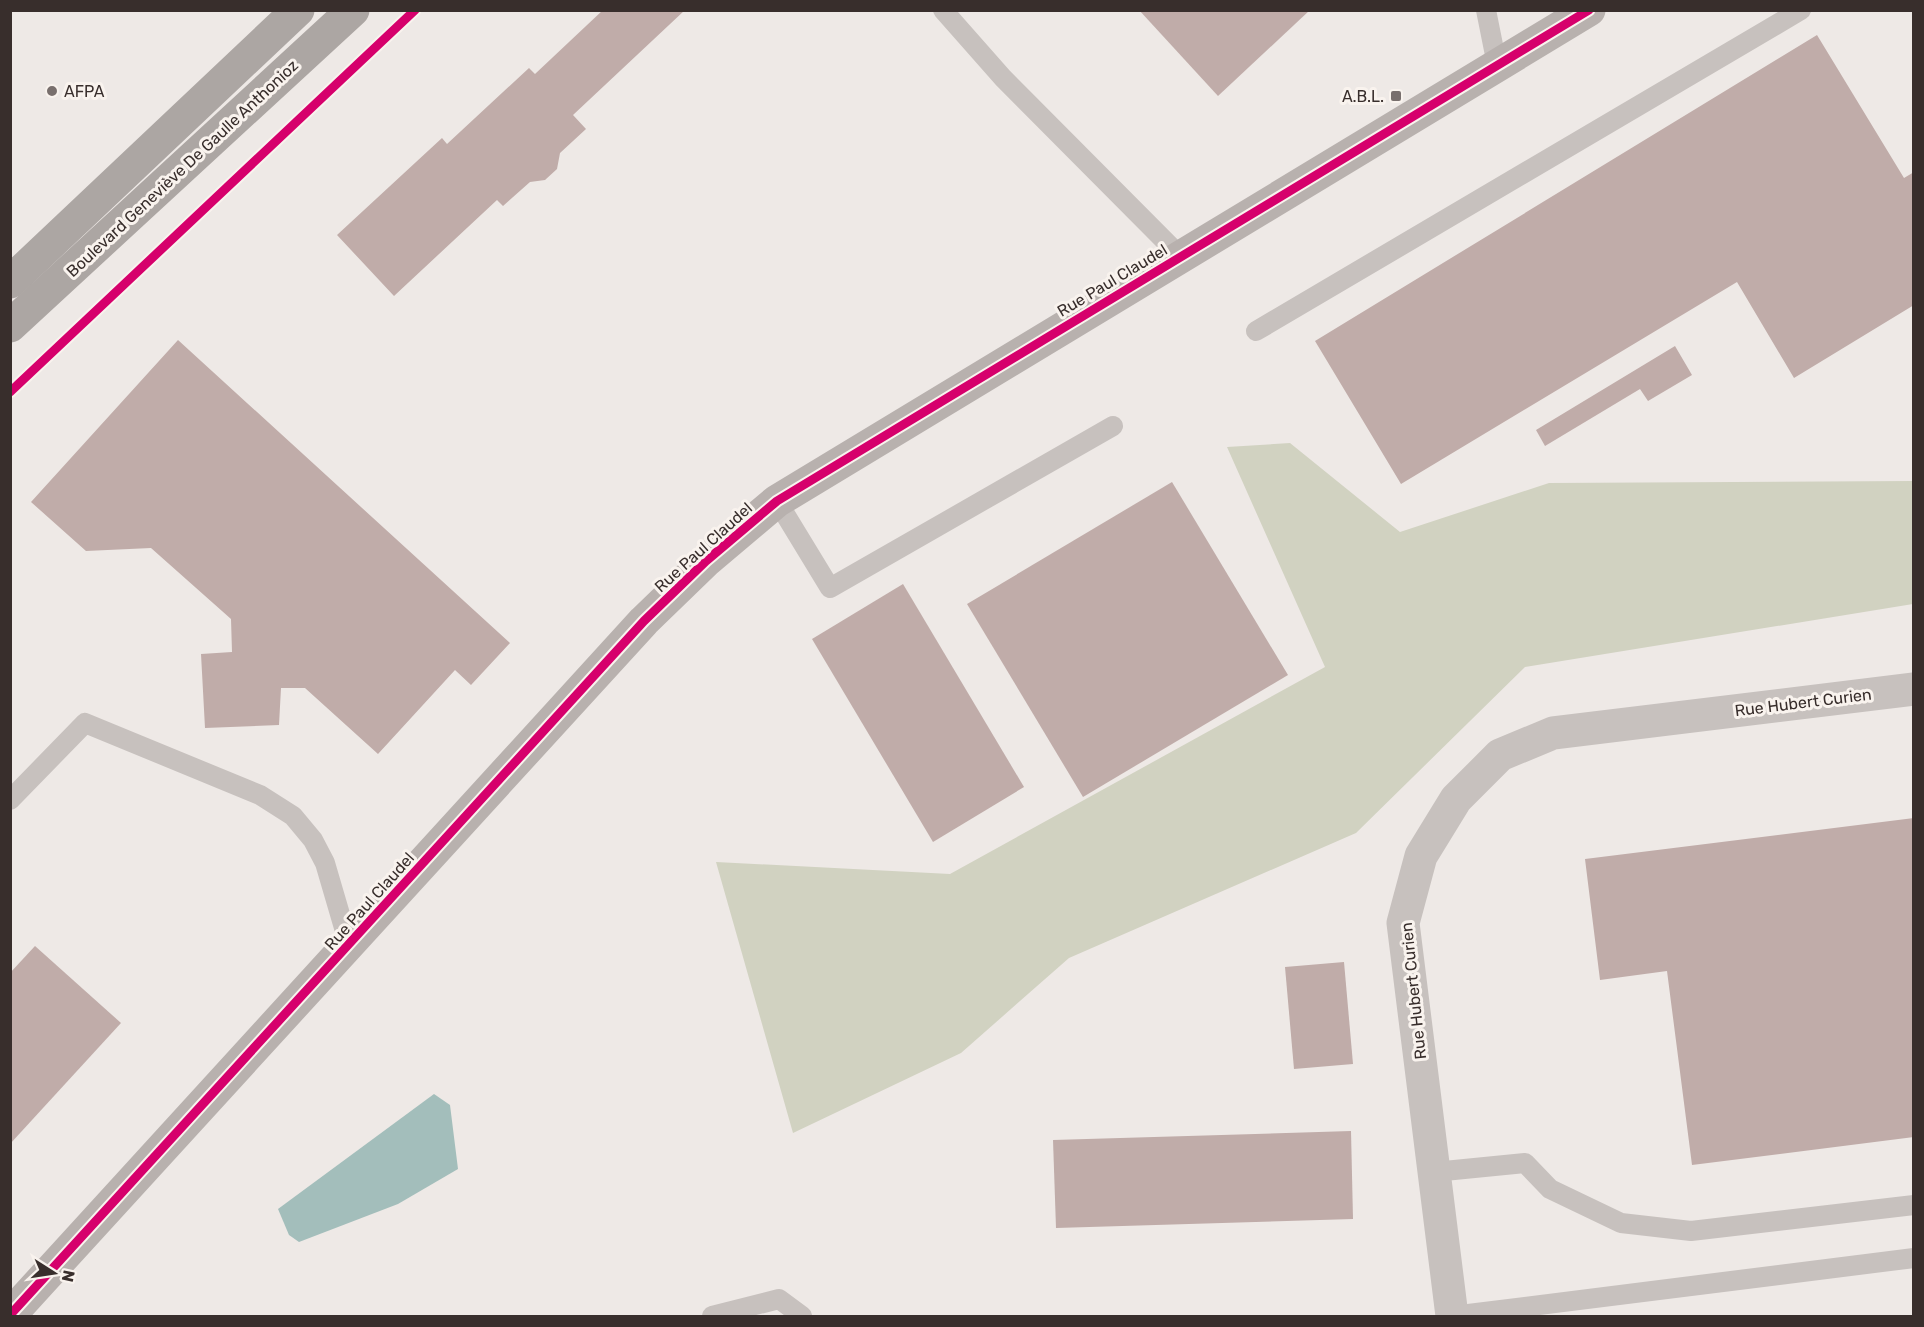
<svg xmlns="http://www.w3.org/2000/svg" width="1924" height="1327" viewBox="0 0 1924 1327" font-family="Rubik,sans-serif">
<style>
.green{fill:#d1d2c1}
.water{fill:#a3bebb}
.building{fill:#c0aca9}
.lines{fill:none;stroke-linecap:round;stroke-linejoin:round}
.lane{stroke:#c7c1be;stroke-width:20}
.street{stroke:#c7c1be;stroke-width:33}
.secondary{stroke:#b8b1ae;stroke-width:33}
.primary{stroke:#aca6a3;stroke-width:33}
.cycleway-casing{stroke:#f9f3ee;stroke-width:13}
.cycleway{stroke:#d6006c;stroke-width:9}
.poi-dot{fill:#786f6d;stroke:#f9f3ee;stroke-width:2}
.labels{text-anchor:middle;stroke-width:6;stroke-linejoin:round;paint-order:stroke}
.poi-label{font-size:16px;fill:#382e2c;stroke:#f9f3ee;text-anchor:start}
.street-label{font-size:16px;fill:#382e2c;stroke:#f9f3ee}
</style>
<rect width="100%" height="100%" fill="#eee9e6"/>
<!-- green -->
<polygon class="green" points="1290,443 1400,532 1549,483 1913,481 1913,604 1525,667 1356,833 1069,958 961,1053 793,1133 716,862 950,874 1325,667 1227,447"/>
<!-- water -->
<polygon class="water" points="434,1094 450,1105 458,1169 398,1204 299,1242 289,1235 278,1209"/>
<!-- building -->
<g class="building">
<polygon points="603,10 685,10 573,115 586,129 560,153 557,169 545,180 530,182 503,206 497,200 394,296 337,235 442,138 447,144 529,68 535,74"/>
<polygon points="1139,10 1310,10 1218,96"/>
<polygon points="1817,35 1904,178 1914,172 1914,305 1794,378 1737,282 1401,484 1315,341"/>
<polygon points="178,340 510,643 471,685 455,670 378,754 305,688 281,688 279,725 205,728 201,654 232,652 231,619 151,548 86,551 31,502"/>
<polygon points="1675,346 1692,375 1648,401 1640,389 1545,446 1536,430"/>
<polygon points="1172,482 1288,675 1083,797 967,604"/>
<polygon points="903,584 1024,787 933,842 812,639"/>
<polygon points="1914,818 1914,1137 1692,1165 1667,971 1600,980 1585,859"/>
<polygon points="35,946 121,1023 10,1144 10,973"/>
<polygon points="1344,962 1353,1064 1294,1069 1285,967"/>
<polygon points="1351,1131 1353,1219 1056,1228 1053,1140"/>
</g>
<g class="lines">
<!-- lane -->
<g class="lane">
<polyline points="943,10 1003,78 1180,256"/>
<polyline points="1486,10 1497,65"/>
<polyline points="1256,331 1801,10"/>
<polyline points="777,501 830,588 1113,426"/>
<polyline points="10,800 85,723 260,795 293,816 313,840 325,863 349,945"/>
<polyline points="1434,1172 1525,1163 1550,1189 1621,1223 1691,1231 1914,1205"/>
<polyline points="712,1316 779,1299 802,1316"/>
<polyline points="1452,1316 1914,1258"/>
</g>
<!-- street -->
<polyline class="street" points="1452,1316 1403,923 1421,856 1456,799 1500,755 1553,733 1914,689"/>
<!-- secondary -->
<polyline class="secondary" points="10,1315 644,621 706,561 777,501 1589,10"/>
<!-- primary -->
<g class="primary">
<polyline points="10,282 298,10"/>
<polyline points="10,326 353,10"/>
</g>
<defs>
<g id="cycleway">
<polyline points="10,392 415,10"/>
<polyline points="10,1315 644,621 706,561 777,501 1589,10"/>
</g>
</defs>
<!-- cycleway casing -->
<use href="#cycleway" class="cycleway-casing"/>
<!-- cycleway -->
<use href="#cycleway" class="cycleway"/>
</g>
<!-- markers -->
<g class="poi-dot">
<circle cx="52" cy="91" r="6"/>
<rect x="1390" y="90" width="12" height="12" rx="3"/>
</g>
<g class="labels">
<!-- poi labels -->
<g class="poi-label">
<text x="64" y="97">AFPA</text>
<text x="1384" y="102" text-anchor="end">A.B.L.</text>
</g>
<!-- street labels -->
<g class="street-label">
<text transform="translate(182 168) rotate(-43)" y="6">Boulevard Geneviève De Gaulle Anthonioz</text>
<text transform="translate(1112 280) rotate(-31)" y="6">Rue Paul Claudel</text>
<text transform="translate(703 547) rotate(-42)" y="6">Rue Paul Claudel</text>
<text transform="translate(1803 702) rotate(-7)" y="6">Rue Hubert Curien</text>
<text transform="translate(369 901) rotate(-48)" y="6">Rue Paul Claudel</text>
<text transform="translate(1413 991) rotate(-96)" y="6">Rue Hubert Curien</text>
</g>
</g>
<!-- border -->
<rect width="1924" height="1327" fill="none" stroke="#382e2c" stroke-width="24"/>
<!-- north arrow -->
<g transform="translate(54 1273) rotate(102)" stroke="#f9f3ee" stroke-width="4.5" paint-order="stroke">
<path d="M0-4.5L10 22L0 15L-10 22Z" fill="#382e2c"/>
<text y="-9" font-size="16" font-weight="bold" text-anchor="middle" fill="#382e2c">N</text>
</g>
</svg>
